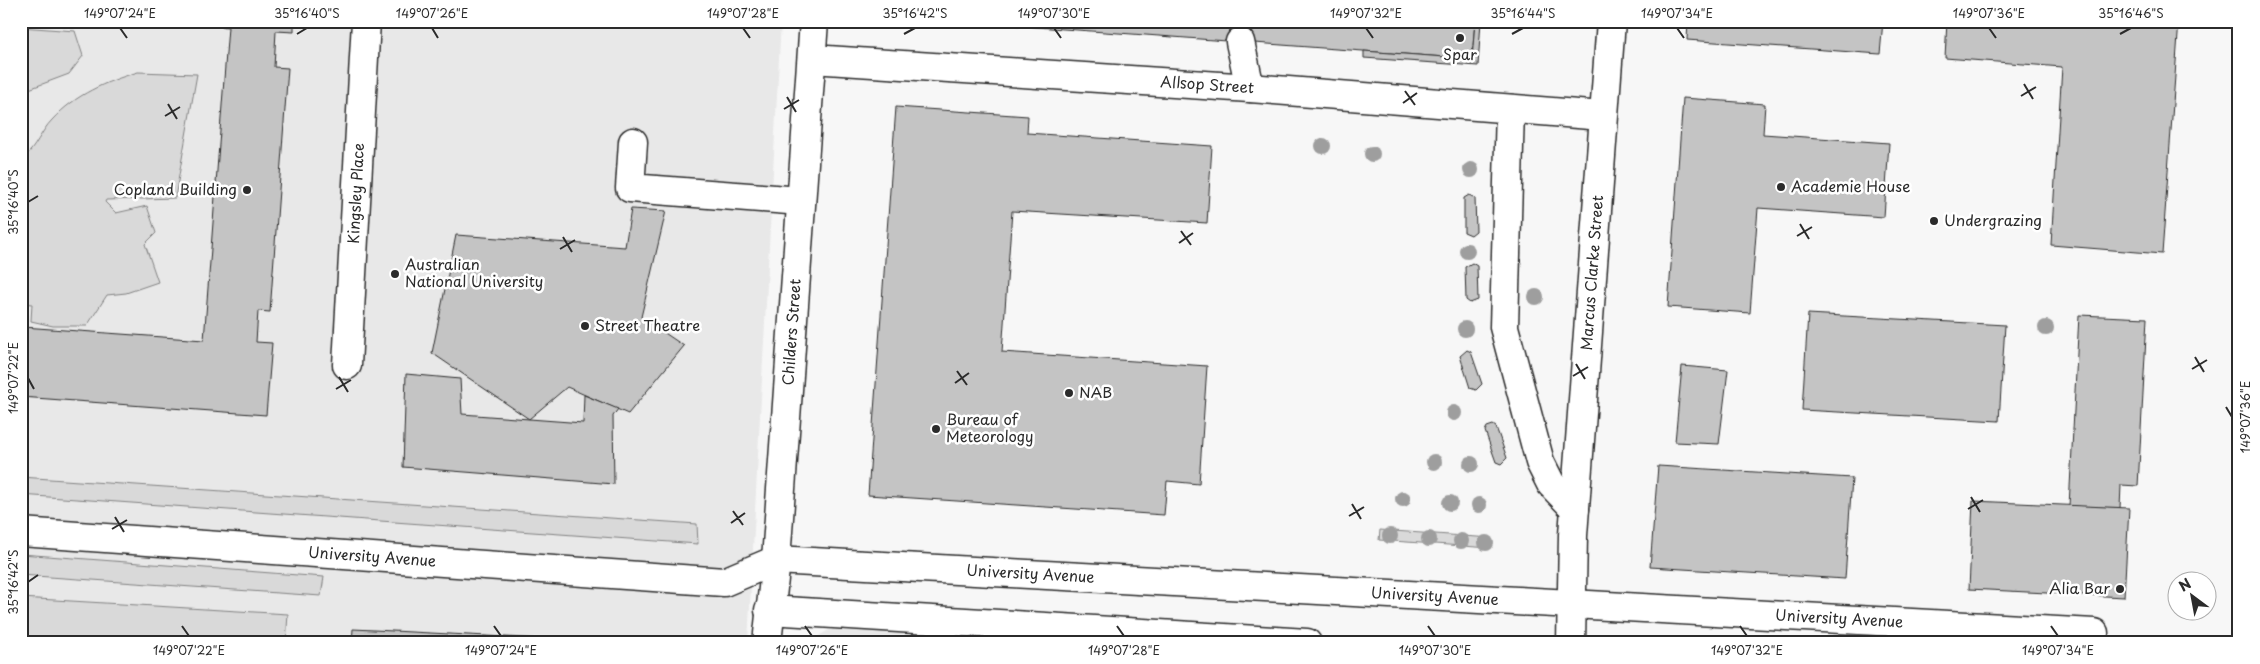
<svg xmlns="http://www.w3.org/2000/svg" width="2260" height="664" viewBox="0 0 2260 664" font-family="'Playpen Sans',sans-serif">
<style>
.built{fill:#e8e8e8}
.green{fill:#d9d9d9;stroke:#828282}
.building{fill:#c4c4c4;stroke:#2b2b2b}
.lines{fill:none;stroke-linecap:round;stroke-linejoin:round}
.minor-casing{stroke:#2b2b2b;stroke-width:31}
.minor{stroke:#fff;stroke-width:28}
.tree{fill:#9e9e9e}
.ticks{fill:none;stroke:#2b2b2b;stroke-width:2}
.poi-dot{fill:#2b2b2b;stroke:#fff;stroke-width:2}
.labels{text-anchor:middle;stroke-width:5;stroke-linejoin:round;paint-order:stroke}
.poi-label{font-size:15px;fill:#2b2b2b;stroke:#fff;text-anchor:start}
.street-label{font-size:15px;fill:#2b2b2b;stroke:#fff}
.neatline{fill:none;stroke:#2b2b2b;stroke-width:2}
.ticks-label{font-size:12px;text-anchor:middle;fill:#2b2b2b}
</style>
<rect width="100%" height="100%" fill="#f7f7f7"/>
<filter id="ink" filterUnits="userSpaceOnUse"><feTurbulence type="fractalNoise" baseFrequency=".02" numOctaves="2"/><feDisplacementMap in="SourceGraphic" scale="10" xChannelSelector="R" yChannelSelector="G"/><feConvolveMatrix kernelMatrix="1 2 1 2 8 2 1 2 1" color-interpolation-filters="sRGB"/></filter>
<g filter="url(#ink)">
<!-- built -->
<g class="built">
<polygon points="21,21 781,21 748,643 21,643"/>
<polygon points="843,628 926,634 1056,643 806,643 827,631"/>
</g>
<!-- green -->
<g class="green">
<polygon points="21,27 75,31 83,56 69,74 21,92"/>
<path d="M138 72 197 74 175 198 106 200 105 202 116 213 147 206 156 233 145 244 158 282 126 293 107 295 87 326H53L31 321 32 304 21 303V155L24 157C36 148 41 131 52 120 76 94 105 82 138 72Z"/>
<polygon points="21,477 697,524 698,544 21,495"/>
<polygon points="1380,530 1491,538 1490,548 1379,540"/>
<polygon points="21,554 324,577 321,596 21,575"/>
<polygon points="21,598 288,614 286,643 21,643"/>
</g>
<!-- building -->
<g class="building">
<polygon points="148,21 294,21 294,32 276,31 274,67 288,68 270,312 258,311 256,342 272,343 266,415 21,397 23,327 204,340 228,27"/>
<polygon points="955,21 1475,21 1472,59"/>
<polygon points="1475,21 1481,21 1478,66 1364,58 1364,51 1472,59"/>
<polygon points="1688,21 1883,21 1880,54 1687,40"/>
<polygon points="1947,21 2179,21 2162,254 2051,245 2062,67 1945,58"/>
<polygon points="1683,98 1765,104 1763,134 1889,143 1884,217 1758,208 1750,313 1668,307"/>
<polygon points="896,107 1028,116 1027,133 1212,146 1207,223 1012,211 1002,352 1207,366 1199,484 1167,481 1164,515 868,495"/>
<polygon points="1469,195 1475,198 1476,231 1471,235 1464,232 1464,198"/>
<polygon points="631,209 666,211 641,317 684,346 628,414 567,387 529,419 432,353 456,235 625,247"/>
<polygon points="1472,263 1477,266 1478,300 1470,303 1466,300 1465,267"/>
<polygon points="1808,314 2005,325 1999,421 1802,410"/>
<polygon points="2079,315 2147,318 2138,486 2121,485 2120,508 2069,506"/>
<polygon points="1467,350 1471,352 1482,384 1476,390 1470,388 1460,356"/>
<polygon points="1682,366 1728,370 1719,444 1675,442"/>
<polygon points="406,374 460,379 462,414 583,423 584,395 618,409 613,416 614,484 403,467"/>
<polygon points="1493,425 1496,427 1507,458 1501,464 1496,462 1485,431 1487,427"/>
<polygon points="1658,466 1852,478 1845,579 1650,567"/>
<polygon points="1973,501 2129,508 2124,597 1969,589"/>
<polygon points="353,629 374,630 619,643 352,643"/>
</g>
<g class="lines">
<defs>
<g id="minor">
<polyline points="1240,42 1250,88"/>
<path id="s1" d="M812 59 1250 88 1603 116"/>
<polyline points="1510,109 1504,327 1540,462 1551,484 1575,509"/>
<polyline points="633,142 630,188 801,201"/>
<path id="s2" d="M347 365 366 21"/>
<path id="s3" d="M21 532 724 582 776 560 2094 633"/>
<polyline points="769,610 1307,643"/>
<path id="s4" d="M767 643 776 560 814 21"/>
<path id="s5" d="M1571 643 1573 535 1611 21"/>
</g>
</defs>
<!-- minor casing -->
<use href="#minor" class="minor-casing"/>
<!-- minor -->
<use href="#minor" class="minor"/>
</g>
<!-- trees -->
<g class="tree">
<circle cx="1323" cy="146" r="8"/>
<circle cx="1372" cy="154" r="8"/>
<circle cx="1471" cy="170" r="8"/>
<circle cx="1467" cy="251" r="8"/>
<circle cx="1536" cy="297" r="8"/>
<circle cx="2046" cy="328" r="8"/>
<circle cx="1465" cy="329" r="8"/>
<circle cx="1454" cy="413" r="8"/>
<circle cx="1434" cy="462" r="8"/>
<circle cx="1471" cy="464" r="8"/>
<circle cx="1403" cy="499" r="8"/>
<circle cx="1450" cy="503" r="8"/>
<circle cx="1479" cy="505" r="8"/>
<circle cx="1390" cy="536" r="8"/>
<circle cx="1429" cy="539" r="8"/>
<circle cx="1461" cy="541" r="8"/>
<circle cx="1486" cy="543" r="8"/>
</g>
</g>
<!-- ticks -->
<path class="ticks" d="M120 28 127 38M432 28 438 38M743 28 750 38M1054 28 1061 38M1366 28 1373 38M1677 28 1684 38M1989 28 1996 38M297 34 307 28M904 34 915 28M1512 34 1523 28M2120 34 2131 28M2024 84 2033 99M1405 91 1415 105M2021 96 2036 87M787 97 796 112M1403 103 1417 93M168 104 177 119M784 109 799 100M165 116 180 107M28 202 38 196M1800 224 1809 239M1181 231 1191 245M1797 236 1812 227M563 237 572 252M1179 243 1193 233M560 249 575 240M2195 357 2204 372M1576 364 1585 379M2192 369 2207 360M957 371 967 385M1573 376 1588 367M339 377 348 392M28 378 34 389M955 383 969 373M336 389 351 380M2226 407 2232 417M1971 497 1980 512M1352 504 1361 519M1968 509 1983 500M733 511 743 525M1349 516 1364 507M115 517 124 532M731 523 745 513M112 529 127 520M28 582 38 575M182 626 189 636M494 626 501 636M805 626 812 636M1117 626 1124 636M1428 626 1435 636M1740 626 1747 636M2051 626 2058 636"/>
<!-- markers -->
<g class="poi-dot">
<circle cx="1460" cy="38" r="5"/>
<circle cx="1781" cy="187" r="5"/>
<circle cx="247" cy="190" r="5"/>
<circle cx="1934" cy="221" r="5"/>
<circle cx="395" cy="274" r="5"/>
<circle cx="585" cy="326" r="5"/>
<circle cx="1069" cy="393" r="5"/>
<circle cx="936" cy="429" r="5"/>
<circle cx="2120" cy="589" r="5"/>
</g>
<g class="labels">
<!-- poi labels -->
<g class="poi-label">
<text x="1460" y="60" text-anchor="middle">Spar</text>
<text x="1791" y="192">Academie House</text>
<text x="237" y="195" text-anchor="end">Copland Building</text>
<text x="1944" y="226">Undergrazing</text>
<text x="405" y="270">Australian<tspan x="405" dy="17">National University</tspan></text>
<text x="595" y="331">Street Theatre</text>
<text x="1079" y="398">NAB</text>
<text x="946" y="425">Bureau of<tspan x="946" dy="17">Meteorology</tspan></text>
<text x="2110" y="594" text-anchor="end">Alia Bar</text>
</g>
<!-- street labels -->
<g class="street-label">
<text dy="5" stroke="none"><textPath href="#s1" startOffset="396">Allsop Street</textPath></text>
<text dy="5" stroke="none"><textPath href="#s2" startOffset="172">Kingsley Place</textPath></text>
<text dy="5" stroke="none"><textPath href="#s5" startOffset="371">Marcus Clarke Street</textPath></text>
<text dy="5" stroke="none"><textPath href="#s4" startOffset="312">Childers Street</textPath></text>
<text dy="5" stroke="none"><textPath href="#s3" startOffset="352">University Avenue</textPath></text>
<text dy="5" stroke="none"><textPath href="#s3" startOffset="1016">University Avenue</textPath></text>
<text dy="5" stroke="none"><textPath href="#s3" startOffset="1421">University Avenue</textPath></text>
<text dy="5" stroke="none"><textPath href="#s3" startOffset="1826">University Avenue</textPath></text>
</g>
</g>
<!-- margin -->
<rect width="2260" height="664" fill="none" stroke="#fff" stroke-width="55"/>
<!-- north arrow -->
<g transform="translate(2192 596) rotate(328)"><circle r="24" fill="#ffffff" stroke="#aaaaaa"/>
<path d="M0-4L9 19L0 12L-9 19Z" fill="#2b2b2b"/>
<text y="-8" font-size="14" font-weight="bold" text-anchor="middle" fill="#2b2b2b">N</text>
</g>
<rect x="28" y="28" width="2204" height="608" class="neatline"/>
<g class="ticks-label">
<text x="120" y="18">149°07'24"E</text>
<text x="307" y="18">35°16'40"S</text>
<text x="432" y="18">149°07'26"E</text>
<text x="743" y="18">149°07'28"E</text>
<text x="915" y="18">35°16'42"S</text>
<text x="1054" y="18">149°07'30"E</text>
<text x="1366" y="18">149°07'32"E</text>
<text x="1523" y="18">35°16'44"S</text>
<text x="1677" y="18">149°07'34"E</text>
<text x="1989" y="18">149°07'36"E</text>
<text x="2131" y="18">35°16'46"S</text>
<text transform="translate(14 202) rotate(-90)" y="4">35°16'40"S</text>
<text transform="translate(14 378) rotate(-90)" y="4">149°07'22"E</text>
<text transform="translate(2246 417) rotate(-90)" y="4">149°07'36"E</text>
<text transform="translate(14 582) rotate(-90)" y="4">35°16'42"S</text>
<text x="189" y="655">149°07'22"E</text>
<text x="501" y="655">149°07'24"E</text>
<text x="812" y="655">149°07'26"E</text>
<text x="1124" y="655">149°07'28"E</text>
<text x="1435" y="655">149°07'30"E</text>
<text x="1747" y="655">149°07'32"E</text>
<text x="2058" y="655">149°07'34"E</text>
</g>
</svg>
